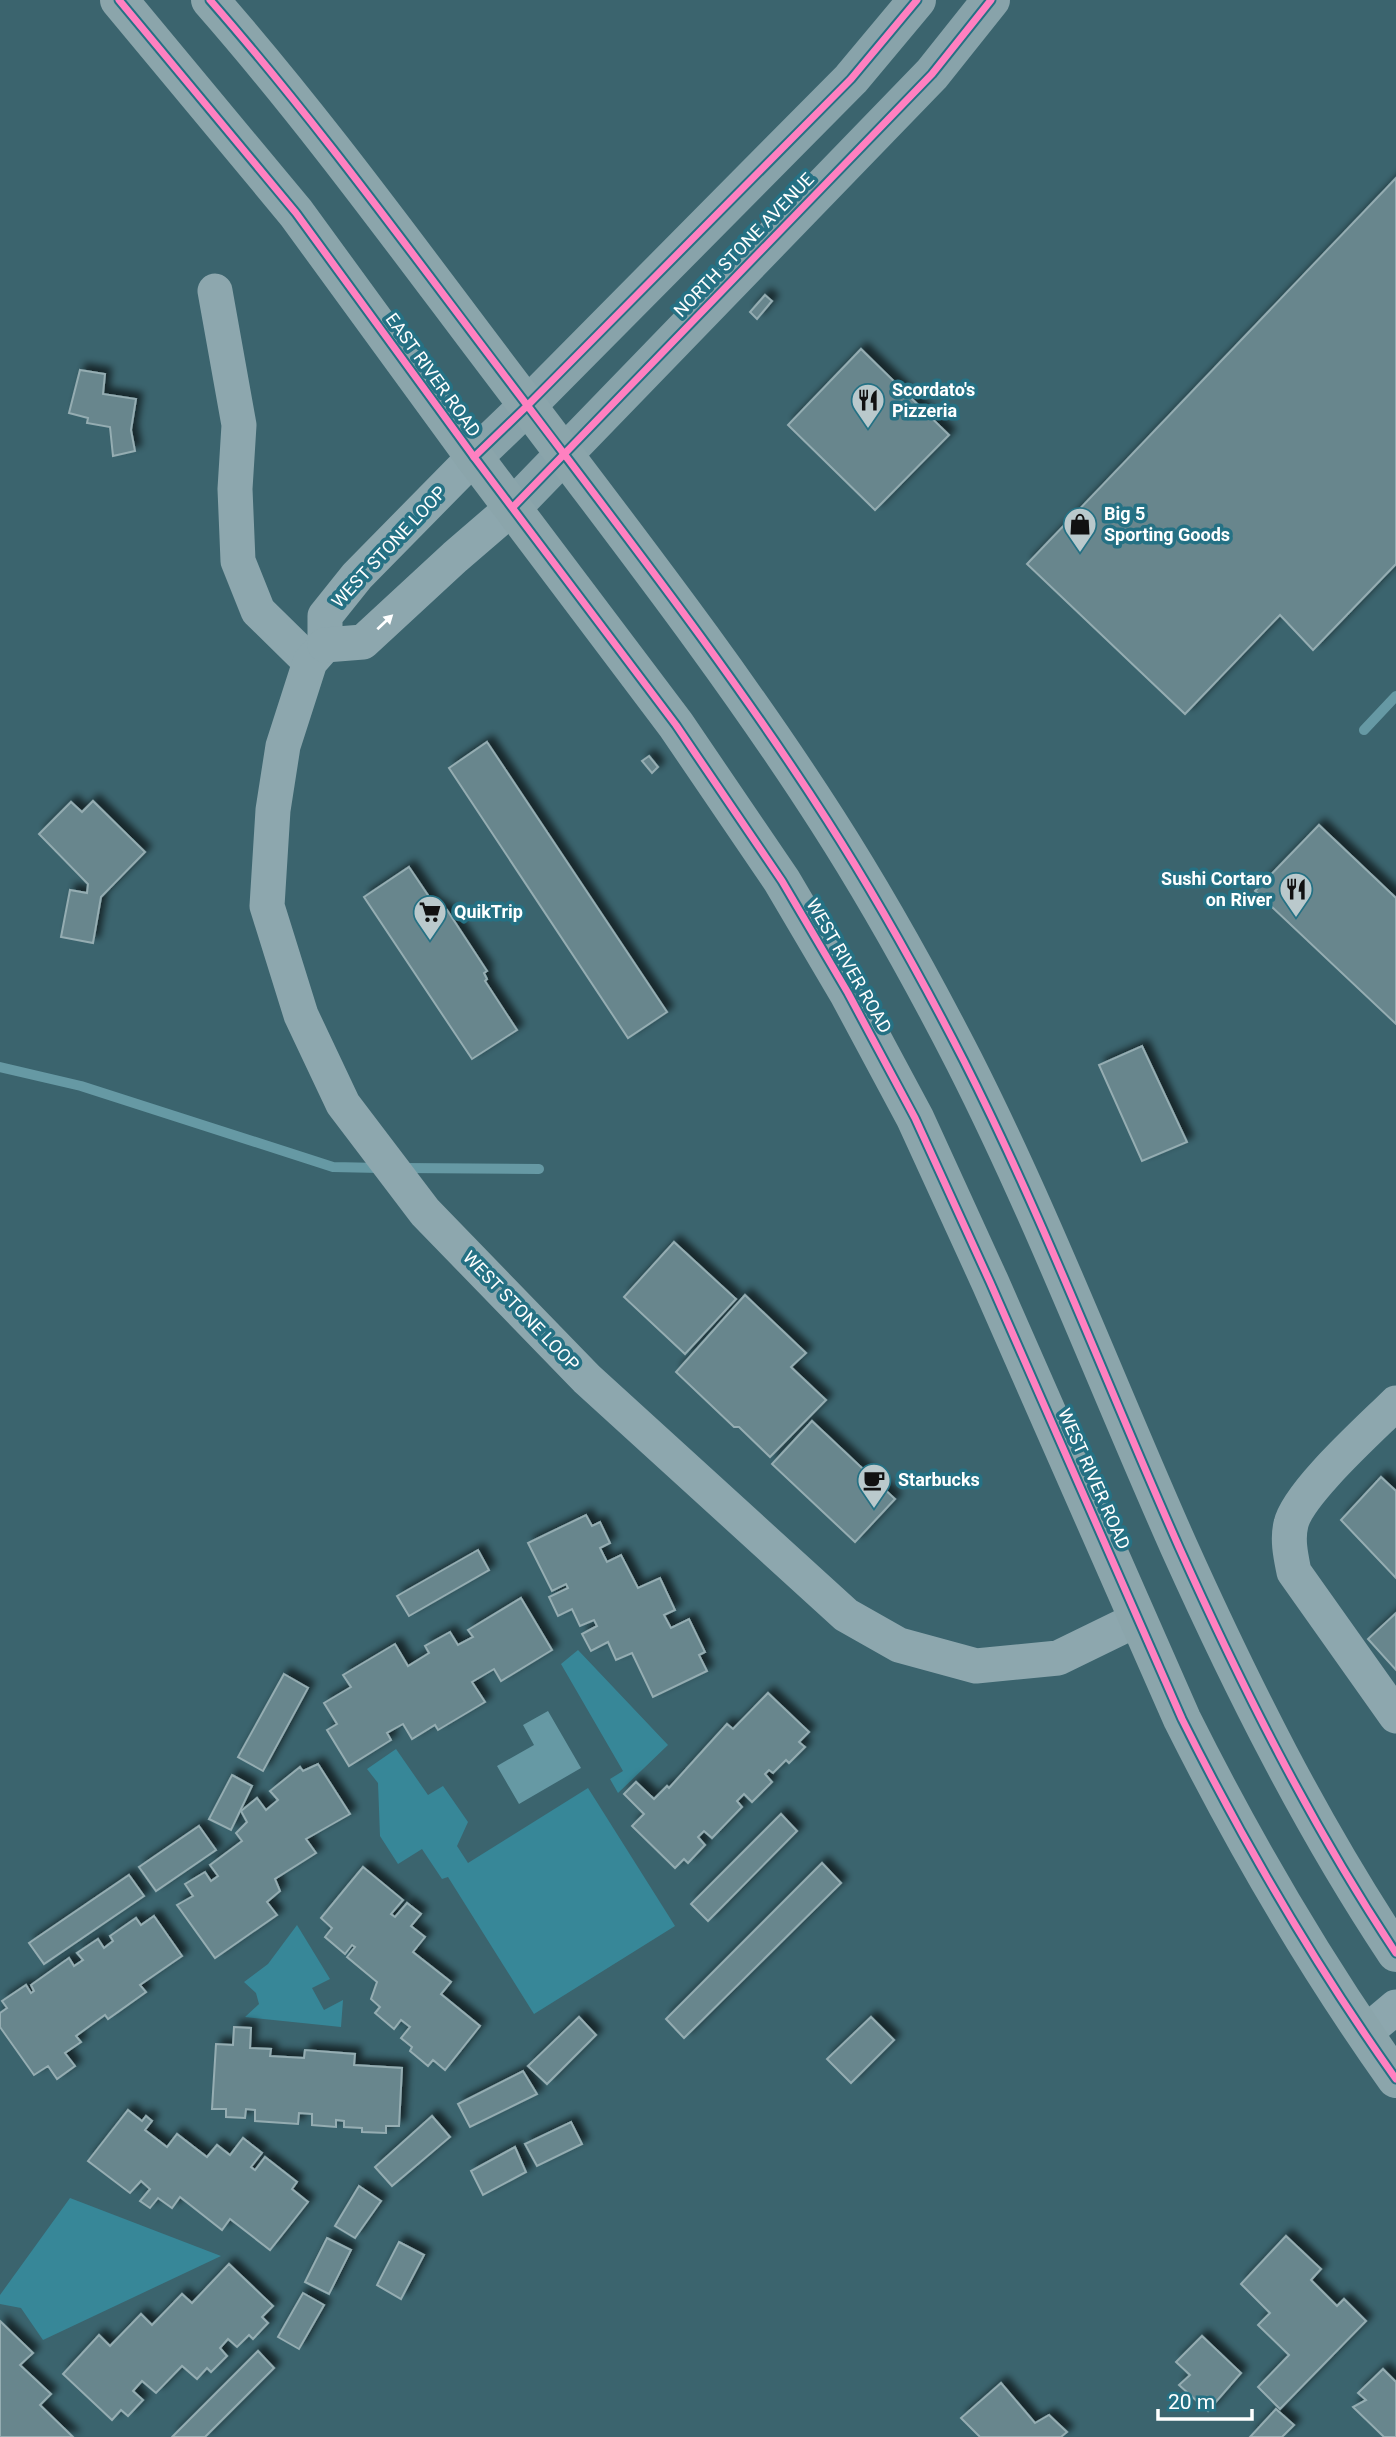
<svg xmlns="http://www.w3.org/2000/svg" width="1396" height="2437" viewBox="0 0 1396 2437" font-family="Roboto,sans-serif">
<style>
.green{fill:#378798}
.water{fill:#6699a4}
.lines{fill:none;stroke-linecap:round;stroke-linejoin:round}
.stream{stroke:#6699a4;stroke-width:10}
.building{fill:#68868d;stroke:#95adb2;stroke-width:2;filter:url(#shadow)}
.minor{stroke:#8da7ae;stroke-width:35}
.secondary{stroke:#88a3aa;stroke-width:38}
.primary{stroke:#8ba5ab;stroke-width:38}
.cycleway-casing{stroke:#257184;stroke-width:11}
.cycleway{stroke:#ff80c0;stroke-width:7}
.oneway{fill:#fff}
.labels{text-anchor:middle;stroke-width:7;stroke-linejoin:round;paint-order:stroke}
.street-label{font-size:18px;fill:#fff;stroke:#257184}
.poi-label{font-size:18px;font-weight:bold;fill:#fff;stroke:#257184;text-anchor:start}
</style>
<defs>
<filter id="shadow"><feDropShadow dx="6" dy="-6" stdDeviation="3.5" flood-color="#0009"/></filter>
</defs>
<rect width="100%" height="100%" fill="#3b646e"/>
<!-- green -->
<g class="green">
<polygon points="578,1650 668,1745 618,1793 610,1779 623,1771 561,1664"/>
<polygon points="396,1749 428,1795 443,1786 468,1822 457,1846 468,1863 588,1788 675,1926 534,2014 448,1877 442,1879 422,1849 398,1864 380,1836 378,1783 367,1769"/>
<polygon points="297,1925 330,1979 312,1988 324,2010 343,2000 341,2027 245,2017 259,2004 256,1993 244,1982 268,1964"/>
<polygon points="70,2198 221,2256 43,2340 21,2308 0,2304 0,2295"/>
</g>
<!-- water -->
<polygon class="water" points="548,1711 581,1768 519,1804 497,1766 534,1745 523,1725"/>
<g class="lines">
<!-- stream -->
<g class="stream">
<polyline points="1364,730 1396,696"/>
<polyline points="0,1067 81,1086 333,1167 380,1168"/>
<polyline points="402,1168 539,1169"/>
</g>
</g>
<!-- building -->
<g class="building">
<polygon points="1396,178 1396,564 1313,650 1280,615 1185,714 1027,564"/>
<polygon points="765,295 772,301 757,319 750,312"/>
<polygon points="861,349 949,435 875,510 788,425"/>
<polygon points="80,370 105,374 103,394 136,399 131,430 135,451 113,456 110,427 87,423 88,418 69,413"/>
<polygon points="487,742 667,1012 628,1038 449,768"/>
<polygon points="649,756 658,767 652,773 642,761"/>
<polygon points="93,801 145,852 101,897 93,943 61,937 70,890 87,893 88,884 39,834 71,802 82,812"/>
<polygon points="1319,825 1396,898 1396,1024 1255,891"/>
<polygon points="409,867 436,907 439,905 443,912 447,910 487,971 484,973 487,979 485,981 517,1030 472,1059 364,897"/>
<polygon points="1142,1046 1187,1142 1142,1161 1099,1065"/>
<polygon points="674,1242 736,1299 685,1354 624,1297"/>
<polygon points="745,1295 806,1353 791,1367 826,1400 770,1457 739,1427 734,1427 676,1372"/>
<polygon points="812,1421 895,1499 855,1542 772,1464"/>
<polygon points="1381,1477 1396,1491 1396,1578 1341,1520"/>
<polygon points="586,1515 592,1526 600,1522 610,1543 600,1548 607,1562 621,1555 638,1588 660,1578 675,1610 664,1615 671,1628 689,1619 705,1652 699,1655 707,1671 653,1697 632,1653 616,1660 608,1642 591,1651 582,1634 597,1626 594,1620 580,1626 572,1609 558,1616 549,1597 568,1588 566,1584 552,1591 528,1543"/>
<polygon points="478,1550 489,1570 409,1616 397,1596"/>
<polygon points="521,1598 552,1650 501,1681 494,1669 472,1682 485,1702 438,1730 435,1725 412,1739 403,1724 387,1733 391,1740 349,1766 327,1730 337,1724 324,1703 351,1687 343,1675 395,1644 408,1666 429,1653 425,1646 450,1632 458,1645 473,1637 468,1630"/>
<polygon points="1396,1613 1396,1670 1368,1639"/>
<polygon points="284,1674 308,1688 263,1771 238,1757"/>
<polygon points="768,1693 809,1732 799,1742 805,1747 789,1763 786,1760 773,1773 769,1770 765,1774 772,1782 752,1802 744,1794 737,1801 742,1807 712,1838 704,1831 698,1837 705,1845 688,1863 684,1859 675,1868 632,1826 644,1814 624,1794 636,1782 654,1799 667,1786 669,1788 727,1724 733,1729"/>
<polygon points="318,1764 350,1814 306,1839 316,1853 275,1879 280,1891 267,1902 277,1915 215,1958 177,1905 193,1896 185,1884 205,1872 211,1881 218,1876 210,1865 242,1841 236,1833 247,1822 241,1811 257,1798 266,1810 278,1800 270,1791 300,1767 303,1771"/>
<polygon points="232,1775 252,1786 231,1830 209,1819"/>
<polygon points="781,1814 797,1831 708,1921 691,1904"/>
<polygon points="199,1826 216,1850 156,1891 139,1867"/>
<polygon points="822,1863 841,1883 684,2038 666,2019"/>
<polygon points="363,1867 403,1900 391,1914 395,1917 407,1903 421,1914 411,1926 425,1937 413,1952 451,1982 441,1994 480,2026 445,2070 433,2060 428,2066 410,2051 412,2047 401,2038 410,2027 401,2020 394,2029 375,2013 380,2007 371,1999 377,1982 347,1957 355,1947 352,1945 345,1954 325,1937 332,1928 321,1918"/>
<polygon points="129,1875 144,1896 44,1964 29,1943"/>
<polygon points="154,1916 182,1956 140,1985 146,1992 108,2019 105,2015 76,2036 81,2042 65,2053 75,2066 57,2079 48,2066 34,2075 0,2027 0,2013 7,2008 2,2001 26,1985 31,1993 34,1991 31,1985 69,1958 74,1966 83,1960 77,1953 98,1939 104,1948 113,1941 110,1936 136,1918 141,1925"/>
<polygon points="579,2017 596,2035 547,2084 528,2066"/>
<polygon points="871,2017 894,2040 851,2083 827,2059"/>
<polygon points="234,2027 251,2028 250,2048 271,2049 270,2056 304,2058 305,2050 355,2054 354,2065 402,2068 399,2126 386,2126 386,2133 362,2132 362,2128 344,2127 344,2121 336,2120 336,2127 312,2125 312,2114 299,2113 298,2124 255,2121 255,2110 246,2109 245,2118 226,2117 226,2109 212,2109 216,2044 233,2045"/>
<polygon points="523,2071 537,2094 470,2127 458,2104"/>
<polygon points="128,2110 142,2121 146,2116 152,2121 145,2130 167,2147 177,2134 207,2157 217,2145 230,2155 243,2138 262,2153 251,2167 255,2170 265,2157 297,2182 292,2189 308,2202 270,2250 230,2219 222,2230 180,2197 172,2208 158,2198 150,2208 140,2201 150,2189 141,2181 130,2193 88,2161"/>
<polygon points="432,2116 450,2137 392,2186 375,2167"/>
<polygon points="571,2122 582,2144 537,2166 525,2144"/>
<polygon points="515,2147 526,2172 483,2195 471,2171"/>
<polygon points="359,2186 381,2201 355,2238 335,2226"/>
<polygon points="1286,2236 1321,2269 1311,2280 1337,2306 1344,2299 1366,2321 1280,2409 1258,2387 1289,2355 1258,2325 1270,2313 1241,2284"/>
<polygon points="327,2238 351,2250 329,2294 305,2282"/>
<polygon points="399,2242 424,2255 401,2299 377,2285"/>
<polygon points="229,2264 273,2306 262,2317 268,2323 253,2339 249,2335 237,2347 228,2339 220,2348 227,2356 211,2372 207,2368 197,2379 182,2366 156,2393 142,2381 133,2391 143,2400 128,2416 121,2410 112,2420 63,2374 99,2335 110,2346 141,2314 152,2325 182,2294 192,2303"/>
<polygon points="303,2293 324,2305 299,2349 278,2337"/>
<polygon points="0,2321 33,2353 20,2365 51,2394 40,2405 73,2437 0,2437"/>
<polygon points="1202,2336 1241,2373 1208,2411 1179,2385 1190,2375 1176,2362"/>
<polygon points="258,2351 274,2368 205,2437 172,2437"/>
<polygon points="1383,2369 1396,2382 1396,2437 1384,2437 1353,2407 1366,2400 1358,2393"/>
<polygon points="1001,2383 1035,2423 1049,2415 1067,2432 1061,2437 980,2437 961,2418"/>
<polygon points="1276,2409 1294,2425 1282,2437 1250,2437"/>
</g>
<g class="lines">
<!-- minor -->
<g class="minor">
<polyline points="215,291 239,425 235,489 238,561 258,611 310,662"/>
<polyline points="474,457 357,576 325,616 325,645 310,662 283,746 273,810 267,906 301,1015 343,1104 425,1212 587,1379 846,1615 899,1645 976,1666 1058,1658 1138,1619"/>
<polyline points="325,645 363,642 455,557 513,507"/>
<path d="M1396 1403C1371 1428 1298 1493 1291 1524 1287 1540 1291 1557 1294 1572L1396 1716"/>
<polyline points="1364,2034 1396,2007"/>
</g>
<!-- secondary -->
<g class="secondary">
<polyline points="474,457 527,406 851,79 917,0"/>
<polyline points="513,507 932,74 991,0"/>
</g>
<!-- primary -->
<g class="primary">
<path d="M119 0 296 213 474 457 676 725 782 881 848 993 915 1118 990 1282 1182 1719C1245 1845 1315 1965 1396 2079"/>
<path d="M210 0C324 130 425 272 530 409 632 544 736 678 827 820 877 898 922 979 964 1061 1044 1219 1107 1385 1179 1547 1242 1687 1311 1825 1396 1953"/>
</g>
<defs>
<g id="cycleway">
<path d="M119 0 296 213 474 457 676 725 782 881 848 993 915 1118 990 1282 1182 1719C1245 1845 1315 1965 1396 2079"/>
<path d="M210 0C324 130 425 272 530 409 632 544 736 678 827 820 877 898 922 979 964 1061 1044 1219 1107 1385 1179 1547 1242 1687 1311 1825 1396 1953"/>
<polyline points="474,457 527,406 851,79 917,0"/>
<polyline points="513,507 932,74 991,0"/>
</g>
</defs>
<!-- cycleway casing -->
<use href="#cycleway" class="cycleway-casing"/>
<!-- cycleway -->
<use href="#cycleway" class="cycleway"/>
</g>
<!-- one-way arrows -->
<defs><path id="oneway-solid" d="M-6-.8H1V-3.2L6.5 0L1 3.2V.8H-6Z" transform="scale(1.75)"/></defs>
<use class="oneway" href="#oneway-solid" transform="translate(385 622) rotate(-43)"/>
<!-- icons -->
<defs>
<symbol id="restaurant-pin" viewBox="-11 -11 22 30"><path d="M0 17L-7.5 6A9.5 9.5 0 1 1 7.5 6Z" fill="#bac9cc" stroke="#257184"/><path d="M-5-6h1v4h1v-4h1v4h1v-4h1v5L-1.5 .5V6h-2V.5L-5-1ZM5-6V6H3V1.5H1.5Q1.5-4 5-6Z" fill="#111"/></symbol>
<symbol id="shop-pin" viewBox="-11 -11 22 30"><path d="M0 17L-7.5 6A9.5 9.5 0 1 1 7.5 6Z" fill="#bac9cc" stroke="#257184"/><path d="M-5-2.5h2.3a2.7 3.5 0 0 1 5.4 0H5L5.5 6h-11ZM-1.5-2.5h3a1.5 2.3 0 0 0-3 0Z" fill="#111"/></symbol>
<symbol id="supermarket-pin" viewBox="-11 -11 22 30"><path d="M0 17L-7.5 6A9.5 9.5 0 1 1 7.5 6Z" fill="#bac9cc" stroke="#257184"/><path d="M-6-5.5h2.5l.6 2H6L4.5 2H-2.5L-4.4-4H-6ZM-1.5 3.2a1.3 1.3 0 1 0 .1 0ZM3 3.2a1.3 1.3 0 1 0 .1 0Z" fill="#111"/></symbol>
<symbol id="cafe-pin" viewBox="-11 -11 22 30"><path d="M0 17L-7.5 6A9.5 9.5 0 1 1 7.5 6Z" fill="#bac9cc" stroke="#257184"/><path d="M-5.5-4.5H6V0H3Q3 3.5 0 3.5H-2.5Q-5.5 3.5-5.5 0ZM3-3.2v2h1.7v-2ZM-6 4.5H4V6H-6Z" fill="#111"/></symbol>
</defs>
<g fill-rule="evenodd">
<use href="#restaurant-pin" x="849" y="381" width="38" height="52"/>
<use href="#shop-pin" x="1061" y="505" width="38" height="52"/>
<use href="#restaurant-pin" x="1277" y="870" width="38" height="52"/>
<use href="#supermarket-pin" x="411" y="893" width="38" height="52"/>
<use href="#cafe-pin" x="855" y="1461" width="38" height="52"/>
</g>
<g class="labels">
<!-- street labels -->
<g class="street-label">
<text transform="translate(744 245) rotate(-46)" y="6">NORTH STONE AVENUE</text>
<text transform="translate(433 375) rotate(54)" y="6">EAST RIVER ROAD</text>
<text transform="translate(389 547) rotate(-47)" y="6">WEST STONE LOOP</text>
<text transform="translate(849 966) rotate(60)" y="6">WEST RIVER ROAD</text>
<text transform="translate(521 1311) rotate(46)" y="6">WEST STONE LOOP</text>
<text transform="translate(1094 1479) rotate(66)" y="6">WEST RIVER ROAD</text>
</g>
<!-- poi labels -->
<g class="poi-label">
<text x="892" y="396">Scordato's<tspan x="892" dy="21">Pizzeria</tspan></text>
<text x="1104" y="520">Big 5<tspan x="1104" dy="21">Sporting Goods</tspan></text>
<text x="1272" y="885" text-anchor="end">Sushi Cortaro<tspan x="1272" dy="21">on River</tspan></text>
<text x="454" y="918">QuikTrip</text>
<text x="898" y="1486">Starbucks</text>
</g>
</g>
<!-- scale -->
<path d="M1158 2409v10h94v-10" fill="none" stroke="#ffffff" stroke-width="3.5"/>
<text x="1168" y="2409" font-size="21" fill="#ffffff" stroke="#257184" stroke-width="5" paint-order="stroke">20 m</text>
</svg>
